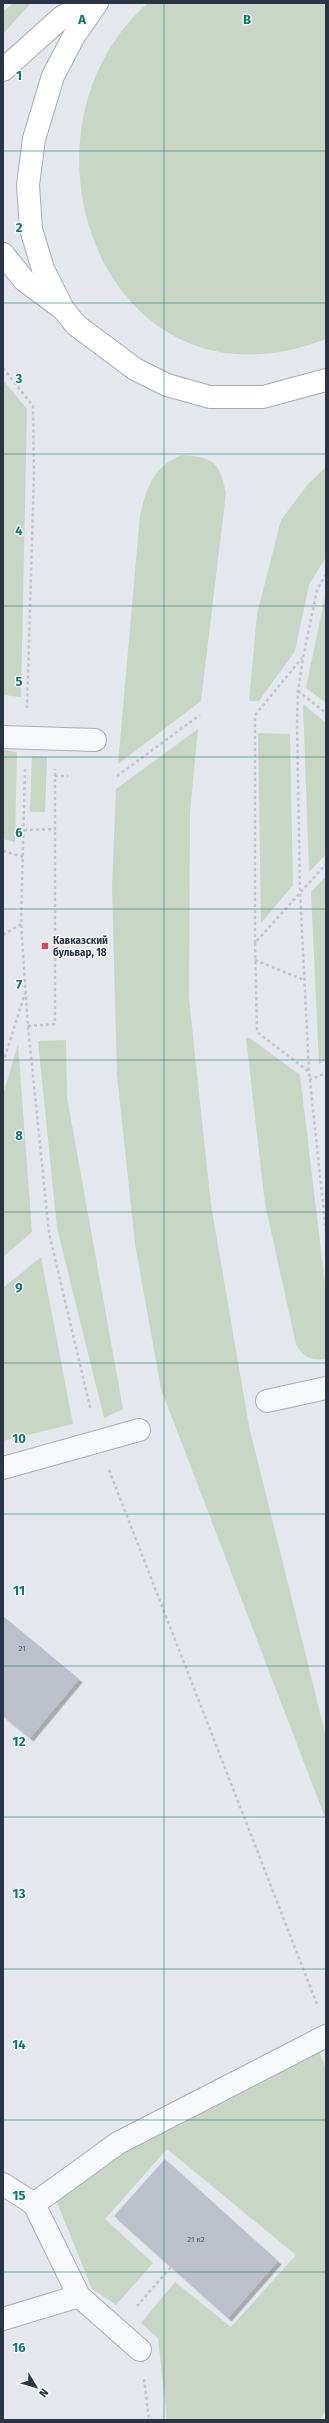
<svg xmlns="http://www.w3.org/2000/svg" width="329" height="2423" viewBox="0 0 329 2423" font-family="'Fira Sans',sans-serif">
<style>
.green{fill:#c9d6c5}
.building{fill:#bbc0ca;filter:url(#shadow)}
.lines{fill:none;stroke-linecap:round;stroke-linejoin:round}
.minor-casing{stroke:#a9aeb7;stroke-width:24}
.major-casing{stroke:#a3abb8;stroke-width:24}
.path{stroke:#c2c5cb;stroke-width:2.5;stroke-dasharray:3 3;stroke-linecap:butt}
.minor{stroke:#f7f8fa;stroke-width:22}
.major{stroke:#fff;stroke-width:22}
.grid{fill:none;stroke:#0f766e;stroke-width:1;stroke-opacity:0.55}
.poi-dot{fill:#d1495b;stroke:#f4f6f9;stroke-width:1.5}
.labels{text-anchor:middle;stroke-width:3;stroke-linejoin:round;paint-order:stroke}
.number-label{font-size:8px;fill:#4f5766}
.poi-label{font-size:10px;font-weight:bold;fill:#2b3445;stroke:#f4f6f9;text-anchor:start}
.grid-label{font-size:13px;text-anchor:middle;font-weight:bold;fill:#0f766e;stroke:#f4f6f9;stroke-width:3;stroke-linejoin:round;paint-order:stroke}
</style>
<defs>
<filter id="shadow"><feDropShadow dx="3.5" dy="3.5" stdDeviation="0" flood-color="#0004"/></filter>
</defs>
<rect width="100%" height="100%" fill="#e4e7ec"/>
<!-- green -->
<g class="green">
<polygon points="14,3 31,3 3,34 3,11"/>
<path d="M148 3H326V339C105 425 0 133 148 3Z"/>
<polygon points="3,380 27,409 21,697 3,695"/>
<path d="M182 455C215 457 219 463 226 493L201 701 118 764 140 515C147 486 153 467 182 455Z"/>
<polygon points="326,467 326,557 309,585 295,651 259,701 249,701 257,614 281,520 308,484"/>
<polygon points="326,591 326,703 306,688"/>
<polygon points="303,704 326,723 326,854 309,872"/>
<polygon points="198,729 190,813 189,999 211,1205 249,1426 326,1737 326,1820 161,1389 135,1244 117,1075 112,887 116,789"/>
<polygon points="258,733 290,734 293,885 261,923"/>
<polygon points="3,750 17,752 15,842 3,839"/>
<polygon points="32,756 47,757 45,812 30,812"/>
<polygon points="326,876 326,1061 319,1064 311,892"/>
<path d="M246 1038H250L300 1075 326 1292V1359C312 1361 302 1357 296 1344L265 1204Z"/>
<polygon points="66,1040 67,1097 123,1409 104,1418 57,1228 38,1041"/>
<polygon points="18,1044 32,1232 3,1257 3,1095"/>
<polygon points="41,1257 73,1424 3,1441 3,1288"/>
<polygon points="317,2046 326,2069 326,2410 320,2420 167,2420 158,2338 141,2323 175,2282 231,2327 296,2255 167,2149 105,2219 153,2263 116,2305 92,2289 56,2200 119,2152"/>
</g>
<!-- building -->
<g class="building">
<polygon points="3,1616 79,1679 30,1738 3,1716"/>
<polygon points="165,2159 278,2261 228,2318 114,2216"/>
</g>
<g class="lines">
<defs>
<g id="minor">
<polyline points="3,737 95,740"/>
<polyline points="267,1401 326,1388"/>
<polyline points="3,1468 139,1430"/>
<polyline points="3,2184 34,2204"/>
<polyline points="3,2319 79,2296"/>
<polyline points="140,2350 79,2296 34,2204 118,2143 326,2036"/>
</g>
<g id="major">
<polyline points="97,3 74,36 53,76 34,139 28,185 31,229 43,269 63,309 76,325 135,369 167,385 210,397 263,397 326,380"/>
<polyline points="3,70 62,17 87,3"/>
<polyline points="3,254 24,280 59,306"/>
</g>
</defs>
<!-- minor casing -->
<use href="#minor" class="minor-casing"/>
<!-- major casing -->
<use href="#major" class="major-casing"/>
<!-- path -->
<g class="path">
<polyline points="3,368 33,406 34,474 27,708"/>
<polyline points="326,574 317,590 303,658 298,691 297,723 300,891 309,1072 326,1232"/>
<polyline points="298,691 326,713"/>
<polyline points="25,769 21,924 28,1026 49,1233 91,1411"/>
<polyline points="55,776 68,776"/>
<polyline points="117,776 200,715"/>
<polyline points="24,830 55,829 55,769"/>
<polyline points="3,851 23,857"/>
<polyline points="3,935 21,924"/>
<polyline points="255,943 255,715 302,658"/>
<polyline points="255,960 304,980"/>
<polyline points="28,1026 55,1024 55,829"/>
<polyline points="3,1063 25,993"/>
<polyline points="308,1071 257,1032 255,943 326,864"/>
<polyline points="309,1080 326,1073"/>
<polyline points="109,1470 318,2007"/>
<polyline points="137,2306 171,2267"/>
<polyline points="144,2379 149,2420"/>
</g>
<!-- minor -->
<use href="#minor" class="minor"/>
<!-- major -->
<use href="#major" class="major"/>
</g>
<!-- grid -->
<path class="grid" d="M164 3V2420M3 151H326M3 303H326M3 454H326M3 606H326M3 757H326M3 909H326M3 1060H326M3 1212H326M3 1363H326M3 1514H326M3 1666H326M3 1817H326M3 1969H326M3 2120H326M3 2272H326"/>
<!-- markers -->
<rect class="poi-dot" x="41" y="942" width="8" height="8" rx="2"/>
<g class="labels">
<!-- number labels -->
<g class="number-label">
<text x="22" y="1651">21</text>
<text x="196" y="2242">21 к2</text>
</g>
<!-- poi labels -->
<g class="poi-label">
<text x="53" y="944">Кавказский<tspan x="53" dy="12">бульвар, 18</tspan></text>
</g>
</g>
<g class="grid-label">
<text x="82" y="24">A</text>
<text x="247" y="24">B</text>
<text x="19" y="80">1</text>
<text x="19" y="232">2</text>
<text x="19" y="383">3</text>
<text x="19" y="535">4</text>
<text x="19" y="686">5</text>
<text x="19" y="837">6</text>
<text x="19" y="989">7</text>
<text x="19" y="1140">8</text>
<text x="19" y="1292">9</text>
<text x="19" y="1443">10</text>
<text x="19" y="1595">11</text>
<text x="19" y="1746">12</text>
<text x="19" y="1898">13</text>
<text x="19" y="2049">14</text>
<text x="19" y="2200">15</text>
<text x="19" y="2352">16</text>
</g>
<!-- border -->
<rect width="329" height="2423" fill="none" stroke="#2b3445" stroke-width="8"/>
<!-- north arrow -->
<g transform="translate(36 2387) rotate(128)" stroke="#f4f6f9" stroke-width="3" paint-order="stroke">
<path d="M0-3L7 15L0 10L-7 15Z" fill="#2b3445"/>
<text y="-6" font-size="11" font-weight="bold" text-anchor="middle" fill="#2b3445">N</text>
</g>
</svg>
